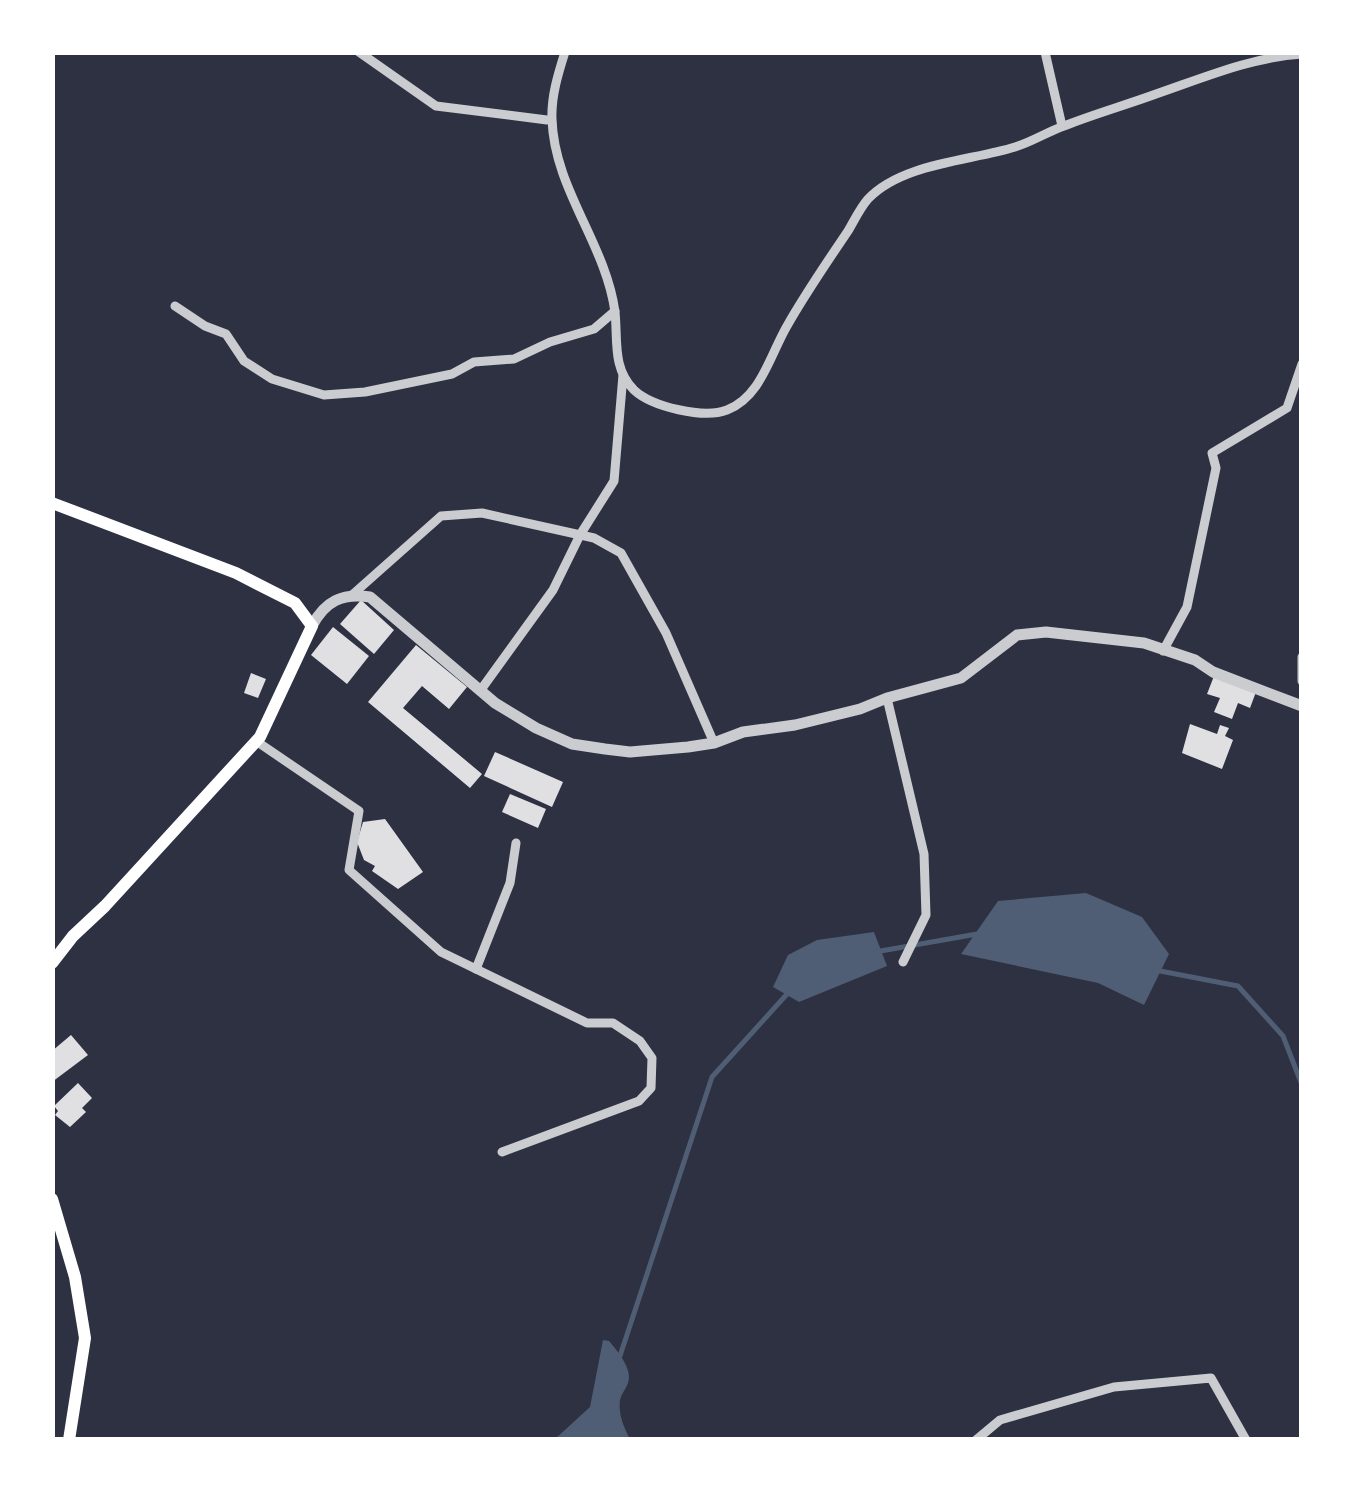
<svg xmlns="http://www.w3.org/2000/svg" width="1354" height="1492" viewBox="0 0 1354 1492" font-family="Figtree,sans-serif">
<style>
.water{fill:#4f5d75}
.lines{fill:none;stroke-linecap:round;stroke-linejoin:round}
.stream{stroke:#4f5d75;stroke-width:5}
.building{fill:#e0e0e3}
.minor{stroke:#caccd0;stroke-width:9}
.tertiary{stroke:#caccd0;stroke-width:11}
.secondary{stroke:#fff;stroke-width:12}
</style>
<rect width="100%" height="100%" fill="#2d3142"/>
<!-- water -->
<g class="water">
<polygon points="1086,893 1142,917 1169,954 1144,1005 1098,983 961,954 998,901"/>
<polygon points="874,932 887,966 799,1002 773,987 788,955 817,940"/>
<path d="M603 1340 609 1341C617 1350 629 1365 629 1377 629 1386 622 1392 620 1400 618 1414 624 1428 630 1439H555L590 1407Z"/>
</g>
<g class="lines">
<!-- stream -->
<g class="stream">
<polyline points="875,952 977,934"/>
<polyline points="1155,970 1238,986 1283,1036 1302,1085"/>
<polyline points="618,1362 712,1077 788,993"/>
</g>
</g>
<!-- building -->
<g class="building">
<polygon points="361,600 394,630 374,654 340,624"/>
<polygon points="333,627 369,656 347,684 311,655"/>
<polygon points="416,645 467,687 449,709 422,686 403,708 482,774 470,788 368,702"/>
<polygon points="251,673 266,679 258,698 244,693"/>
<polygon points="1214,676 1256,692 1250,708 1238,703 1232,719 1214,712 1220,698 1207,694"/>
<polygon points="1190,724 1217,734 1220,725 1229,728 1225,736 1233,740 1222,769 1182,753"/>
<polygon points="495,752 563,782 552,807 484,776"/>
<polygon points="510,794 546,809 538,828 502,812"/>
<polygon points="385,819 423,872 398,889 372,871 375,866 364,860 357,842 363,822"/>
<polygon points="71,1035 88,1055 52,1082 52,1051"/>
<polygon points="78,1083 92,1098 82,1108 86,1112 70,1127 55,1115 58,1111 54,1106"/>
</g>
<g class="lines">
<!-- minor -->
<g class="minor">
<polyline points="359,52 436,106 547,120"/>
<path d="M565 52C558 74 551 97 552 119 554 189 606 244 615 312 618 340 612 368 634 390 652 407 704 419 727 410 761 397 770 355 787 326 805 294 827 262 848 231 854 221 860 208 868 199 902 163 970 161 1015 147 1032 142 1047 132 1064 126 1094 114 1126 105 1156 94 1203 78 1252 57 1302 54"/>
<polyline points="1045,52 1062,126"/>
<polyline points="175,306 205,326 226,334 244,361 272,379 324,395 365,392 452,374 474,362 514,359 550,342 594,329 615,311"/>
<polyline points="352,595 441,516 482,513 594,538 621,553 666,633 714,743"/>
<polyline points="1163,651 1187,607 1216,468 1212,453 1287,408 1302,364"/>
<polyline points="1302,657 1302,681"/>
<polyline points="480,691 553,590 580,535 614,481 623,375"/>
<polyline points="887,698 924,854 926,915 903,962"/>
<polyline points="256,741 359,811 349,870 441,952 587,1023 613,1023 640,1041 652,1058 651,1088 639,1101 502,1152"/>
<polyline points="476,969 510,883 516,843"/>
<polyline points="976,1440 1000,1420 1114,1387 1211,1378 1246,1440"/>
</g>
<!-- tertiary -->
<path class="tertiary" d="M312 626C325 601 342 593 370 597L495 703 536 728 572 744 605 749 630 752 688 747 714 743 743 732 795 725 860 709 887 698 961 678 1017 635 1046 632 1144 643 1195 660 1213 672 1302 706"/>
<!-- secondary -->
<g class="secondary">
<polyline points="52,503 236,573 295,603 312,626 260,737 105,906 73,936 52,963"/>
<polyline points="52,1199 75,1277 85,1338 69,1440"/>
</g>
</g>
<!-- border -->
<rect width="1354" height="1492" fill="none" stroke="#ffffff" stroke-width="110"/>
</svg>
